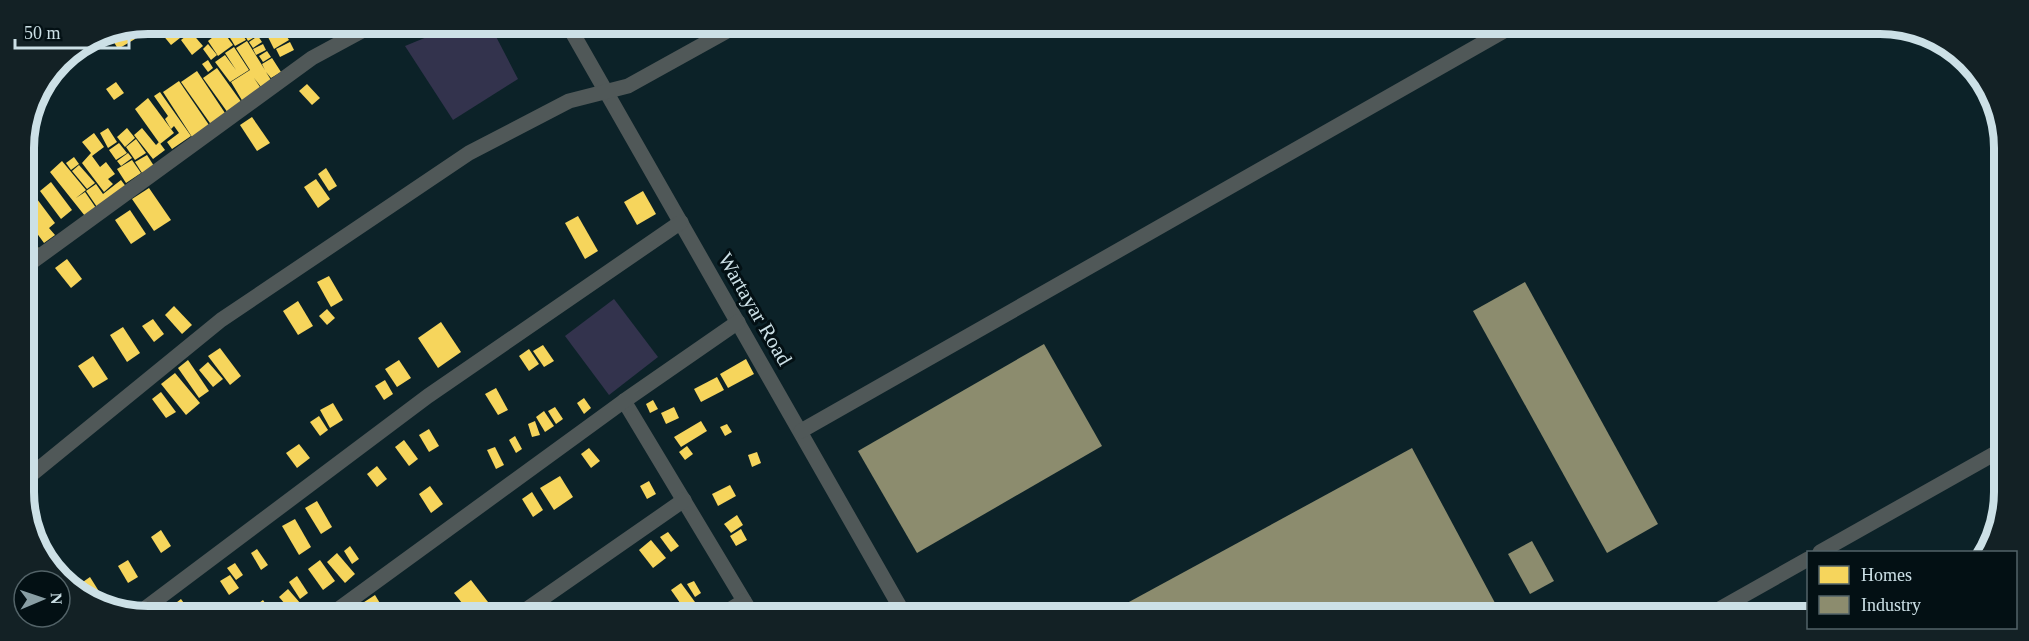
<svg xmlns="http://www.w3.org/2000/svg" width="2029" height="641" viewBox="0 0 2029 641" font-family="Georgia,serif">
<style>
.water{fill:#33334d}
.homes{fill:#f6d55c}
.industry{fill:#8c8c6e}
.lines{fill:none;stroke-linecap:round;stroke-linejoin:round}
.minor{stroke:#505858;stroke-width:15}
.labels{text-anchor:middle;stroke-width:6;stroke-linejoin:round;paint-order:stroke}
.street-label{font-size:21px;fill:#cce0e6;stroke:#031014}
.rim{fill:none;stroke:#cce0e6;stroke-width:8}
</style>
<rect width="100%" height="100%" fill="#0c2228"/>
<!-- water -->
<g class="water">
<polygon points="456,25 490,25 518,79 453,120 405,46"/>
<polygon points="614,299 658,357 609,395 565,336"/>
</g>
<!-- homes -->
<g class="homes">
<polygon points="154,24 169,24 170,25 162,33"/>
<polygon points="182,24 189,29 182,35 176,29"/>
<polygon points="188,24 202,24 204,27 196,34"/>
<polygon points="238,24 250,24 252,27 243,33"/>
<polygon points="259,24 273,24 274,27 263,32"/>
<polygon points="325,24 349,24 331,35"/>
<polygon points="172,27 180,38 171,45 162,34"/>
<polygon points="237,27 246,40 235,46 227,33"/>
<polygon points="281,27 289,40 274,49 267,35"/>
<polygon points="126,28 135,39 118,49 108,32"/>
<polygon points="253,28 258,35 248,41 244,34"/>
<polygon points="222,30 233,45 218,56 208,41"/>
<polygon points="191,32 203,46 192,55 181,40"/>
<polygon points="258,36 262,42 253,48 249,42"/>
<polygon points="247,41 265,70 262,64 272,58 281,72 271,78 266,72 271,80 261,87 254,78 262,90 243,102 231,82 250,70 236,48"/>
<polygon points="290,42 294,50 280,57 276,49"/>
<polygon points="208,44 217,55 211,60 203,49"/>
<polygon points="263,44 266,50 256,55 253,49"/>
<polygon points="234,47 249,70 230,82 215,62 225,55 236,70 225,53"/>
<polygon points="267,51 271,57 263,62 259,56"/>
<polygon points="208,60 213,68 208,72 202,64"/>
<polygon points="217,68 242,103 228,113 203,78"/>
<polygon points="197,71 227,116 212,126 181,82"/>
<polygon points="179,81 209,125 192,137 163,92"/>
<polygon points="116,82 124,93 114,100 106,89"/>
<polygon points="307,84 320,98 312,105 299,91"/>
<polygon points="160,92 191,136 172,149 167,142 179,133 174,126 171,129 165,119 168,116 154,96"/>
<polygon points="148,98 174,133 160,144 135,109"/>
<polygon points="252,117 270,143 257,151 240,125"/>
<polygon points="108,128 117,142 108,148 100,133"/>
<polygon points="127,128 135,138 125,147 117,137"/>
<polygon points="142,128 156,145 159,142 165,150 153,159 134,135"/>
<polygon points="94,133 104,147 92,156 100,167 106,162 115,174 108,179 113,184 104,192 82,163 91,153 82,142"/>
<polygon points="136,139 146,153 135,160 126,147"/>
<polygon points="119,143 127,153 116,160 109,150"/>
<polygon points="128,153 132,158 121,166 117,161"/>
<polygon points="147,155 154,166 142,173 135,162"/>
<polygon points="74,157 79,164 71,170 66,163"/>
<polygon points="132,160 141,173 126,183 117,169"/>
<polygon points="62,161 86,190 76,198 85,192 96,208 85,216 50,172"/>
<polygon points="79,165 95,183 87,189 72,171"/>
<polygon points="326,168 337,186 329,191 318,174"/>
<polygon points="316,179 330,199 318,208 304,187"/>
<polygon points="121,180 127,188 97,207 86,191 96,184 103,194"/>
<polygon points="51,182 72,210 61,219 40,191"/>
<polygon points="149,188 171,220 154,231 132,199"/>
<polygon points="643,191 656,214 637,225 624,202"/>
<polygon points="34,195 55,223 49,228 55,235 44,243 25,217 25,203"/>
<polygon points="130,210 146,234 131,244 115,220"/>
<polygon points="578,216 598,251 585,259 565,223"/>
<polygon points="33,241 41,251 35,256 27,245"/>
<polygon points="67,259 82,279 71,288 55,268"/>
<polygon points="329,276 343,300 331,307 317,282"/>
<polygon points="298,301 313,326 298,335 283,311"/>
<polygon points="174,306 192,325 182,334 165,315"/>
<polygon points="327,309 335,318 327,325 319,316"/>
<polygon points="153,319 164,334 154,342 142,326"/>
<polygon points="441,322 461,352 438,368 418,338"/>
<polygon points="123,327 140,353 127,362 110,335"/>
<polygon points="543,345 554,361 544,367 533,351"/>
<polygon points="220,348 241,376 230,385 208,356"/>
<polygon points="529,349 539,364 529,371 519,356"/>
<polygon points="93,356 108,379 93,388 78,366"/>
<polygon points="746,359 754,374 728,388 720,374"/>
<polygon points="188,360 209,391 199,398 178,368"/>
<polygon points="399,360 411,378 397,387 385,369"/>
<polygon points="208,362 223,379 213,387 199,370"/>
<polygon points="175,373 200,403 186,415 161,384"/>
<polygon points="717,377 724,390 701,402 694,389"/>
<polygon points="385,380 393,394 384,400 375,386"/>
<polygon points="496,388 508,410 498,415 485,394"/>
<polygon points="161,392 176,412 166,418 152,399"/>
<polygon points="584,398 591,408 584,414 577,403"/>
<polygon points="653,400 658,409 650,413 646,404"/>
<polygon points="333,403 343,420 330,428 320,410"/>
<polygon points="555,407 563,419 556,424 548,411"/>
<polygon points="674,407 679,418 666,424 661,413"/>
<polygon points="544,411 554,426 545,432 536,417"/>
<polygon points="319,416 328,430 320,436 310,422"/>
<polygon points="535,421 540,435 532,437 528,424"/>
<polygon points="701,421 707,431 681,447 674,437"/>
<polygon points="727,424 732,432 725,436 720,427"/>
<polygon points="429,429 439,446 429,452 419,435"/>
<polygon points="515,436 522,449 516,453 509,440"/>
<polygon points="404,440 418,459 409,466 395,447"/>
<polygon points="299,444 310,458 297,468 286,453"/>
<polygon points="687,446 693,454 685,460 679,452"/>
<polygon points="495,447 504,465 496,469 487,450"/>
<polygon points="589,448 600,461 591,468 581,454"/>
<polygon points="757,452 761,463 752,467 748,455"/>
<polygon points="377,466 387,479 377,487 367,474"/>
<polygon points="560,476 573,497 554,510 540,488"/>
<polygon points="649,481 656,494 647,499 640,486"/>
<polygon points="730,485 736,496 718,506 712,494"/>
<polygon points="430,486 443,504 431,513 419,494"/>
<polygon points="532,492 543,510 533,517 522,499"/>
<polygon points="317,501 332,527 321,534 305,508"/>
<polygon points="737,515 743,525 731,533 724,524"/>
<polygon points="295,519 311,547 299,555 282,526"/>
<polygon points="741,529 747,540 736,546 730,536"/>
<polygon points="161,530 171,546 161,553 151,537"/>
<polygon points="668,532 679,546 671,552 660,537"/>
<polygon points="651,540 666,558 653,568 639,550"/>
<polygon points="350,546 359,559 352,564 344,551"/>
<polygon points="257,549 268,565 261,570 251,553"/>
<polygon points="337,553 355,574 345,583 327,562"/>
<polygon points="128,560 138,577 128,583 118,566"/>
<polygon points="320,560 335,581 323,590 308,569"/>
<polygon points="235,563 243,575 236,580 227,568"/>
<polygon points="230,575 239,588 229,595 220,581"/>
<polygon points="297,576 308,593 300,599 289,582"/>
<polygon points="90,577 105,601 101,603 86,594 80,584"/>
<polygon points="471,580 488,602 474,613 470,613 454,593"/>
<polygon points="694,581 701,593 695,597 687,584"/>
<polygon points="681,583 695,602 685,610 671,590"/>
<polygon points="288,589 301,604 292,612 279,597"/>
<polygon points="375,595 386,613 363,613 358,606"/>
<polygon points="181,599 191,613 177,613 172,606"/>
<polygon points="263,600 272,613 260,613 255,606"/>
</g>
<!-- industry -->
<g class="industry">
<polygon points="1525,282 1658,524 1607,553 1473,311"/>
<polygon points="1044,344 1102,446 917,553 858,451"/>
<polygon points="1412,448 1502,616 1105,615"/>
<polygon points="1532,541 1554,581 1530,594 1508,554"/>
</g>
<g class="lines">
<!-- minor -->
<g class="minor">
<polyline points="568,25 904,614"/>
<polyline points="25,267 312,58 373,25"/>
<polyline points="624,401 752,614"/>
<polyline points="801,431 1511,27"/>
<polyline points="26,479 221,320 469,153 569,101 628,86 738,25"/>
<polyline points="1820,552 2001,450"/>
<polyline points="139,613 428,396 681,222"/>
<polyline points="333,613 624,401 738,322"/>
<polyline points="520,614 684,500"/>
<polyline points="723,614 744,601"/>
<polyline points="1707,616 1808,559"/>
</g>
</g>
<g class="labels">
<!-- street labels -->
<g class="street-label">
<text transform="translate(755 309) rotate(60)" y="7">Wartayar Road</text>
</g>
</g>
<!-- crop -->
<path d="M0 0H2029V641H0ZM148 34H1880A114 114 0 0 1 1994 148V492A114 114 0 0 1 1880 606H148A114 114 0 0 1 34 492V148A114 114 0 0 1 148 34Z" fill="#132125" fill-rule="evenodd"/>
<path class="rim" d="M148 34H1880A114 114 0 0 1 1994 148V492A114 114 0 0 1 1880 606H148A114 114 0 0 1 34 492V148A114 114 0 0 1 148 34Z"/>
<!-- legend -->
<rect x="1807" y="551" width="210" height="78" fill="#031014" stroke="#536368" stroke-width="1.5"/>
<rect x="1819" y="566" width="30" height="18" fill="#f6d55c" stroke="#536368" stroke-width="1.5"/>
<text x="1861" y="581" font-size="18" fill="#cce0e6">Homes</text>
<rect x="1819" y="596" width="30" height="18" fill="#8c8c6e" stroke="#536368" stroke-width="1.5"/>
<text x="1861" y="611" font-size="18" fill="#cce0e6">Industry</text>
<!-- north arrow -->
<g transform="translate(42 599) rotate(88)"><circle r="28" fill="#031014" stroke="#536368" stroke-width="1.5"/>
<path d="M0-4.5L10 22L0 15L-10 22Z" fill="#899ea4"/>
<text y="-9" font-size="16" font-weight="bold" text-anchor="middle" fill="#cce0e6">N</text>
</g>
<!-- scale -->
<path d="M15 39v9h114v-9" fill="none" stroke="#cce0e6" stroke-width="3"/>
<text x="24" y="39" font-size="18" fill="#cce0e6" stroke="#031014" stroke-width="4.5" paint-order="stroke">50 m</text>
</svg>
